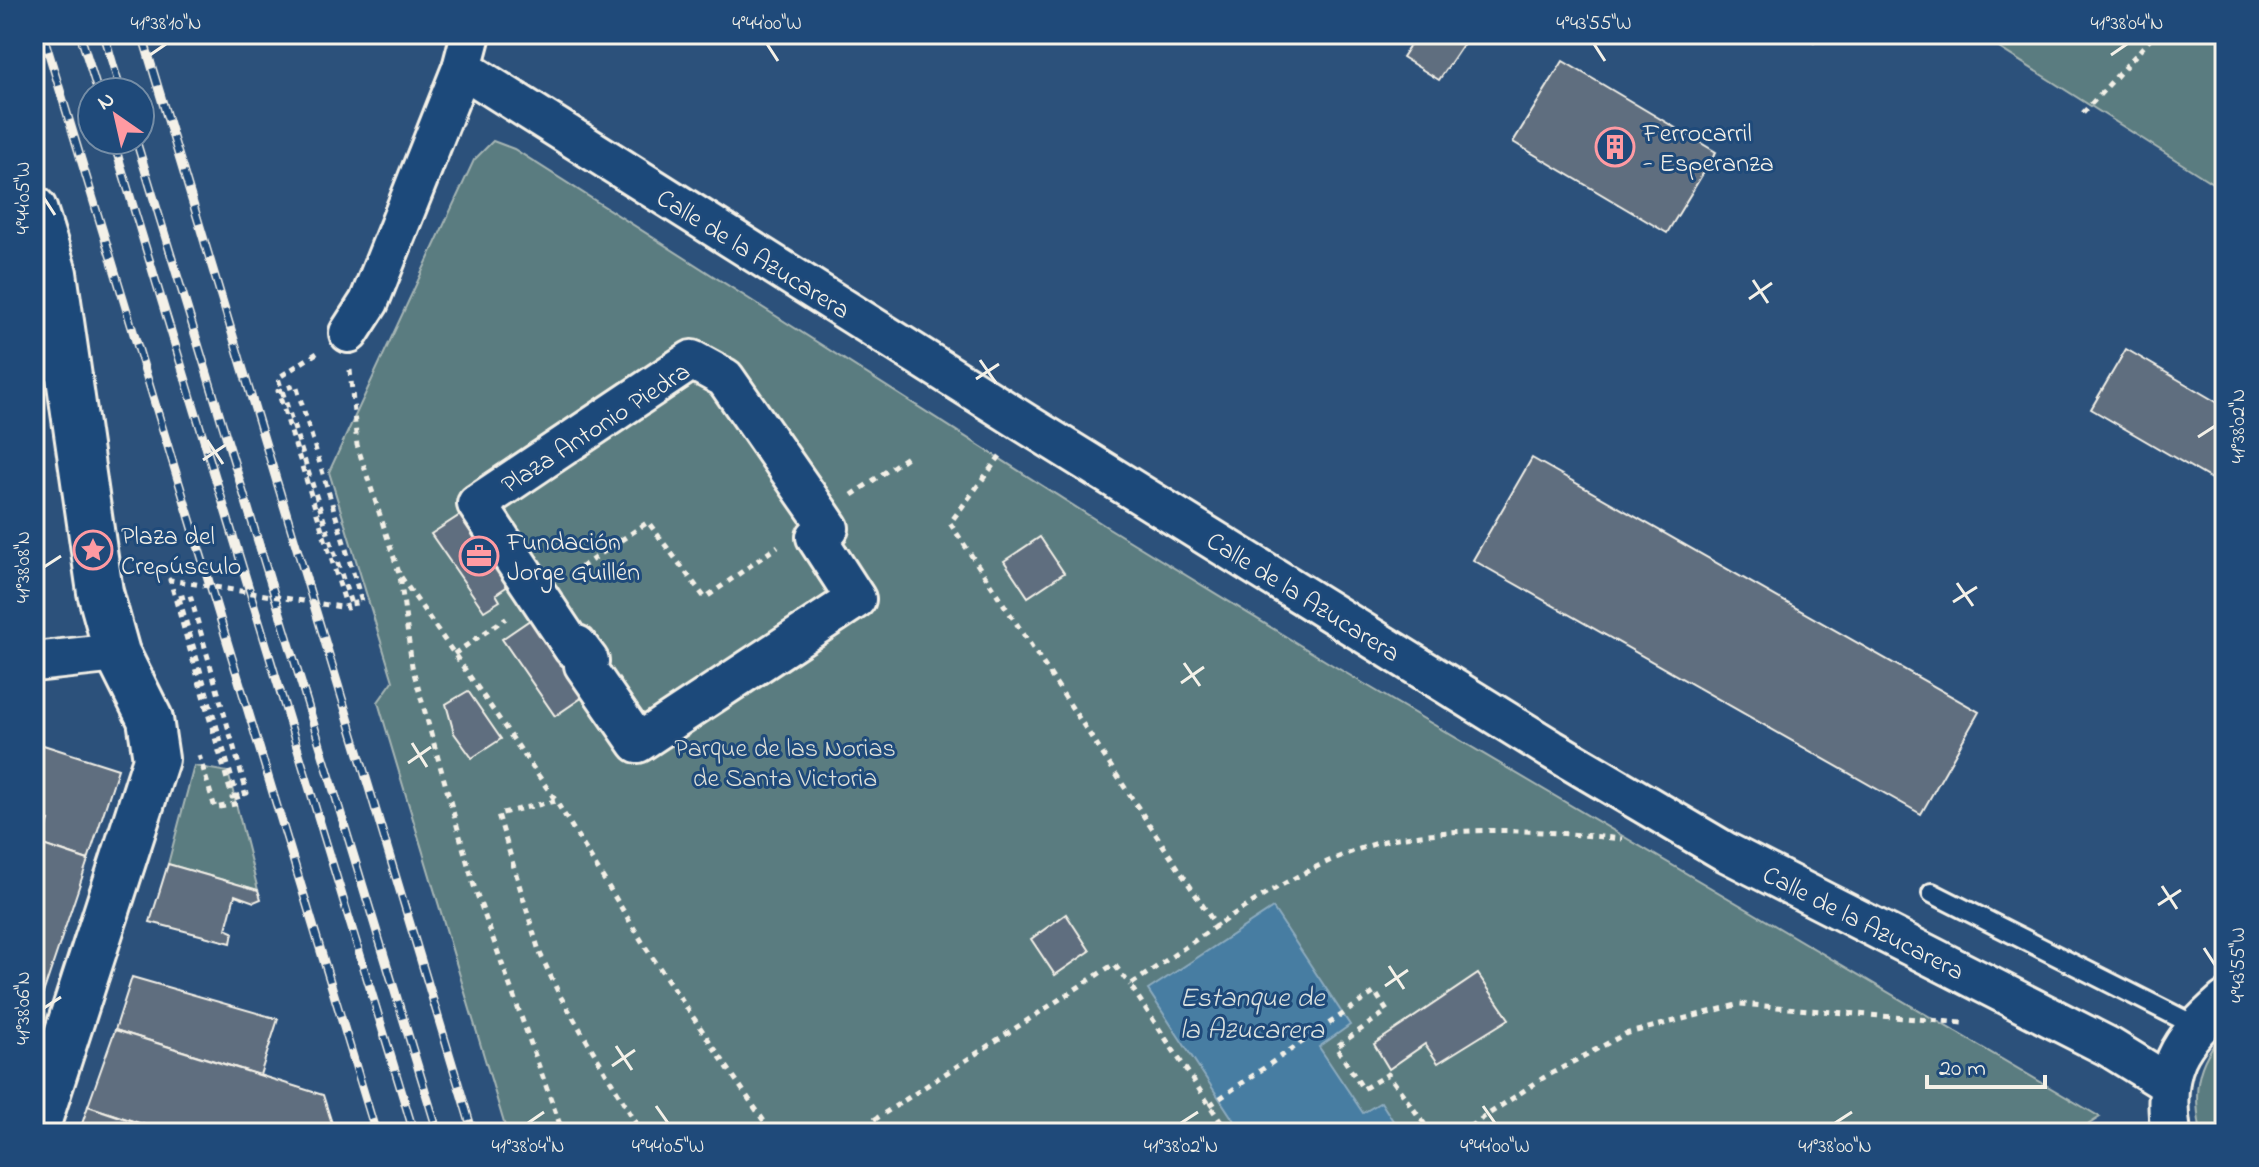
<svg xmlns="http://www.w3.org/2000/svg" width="2259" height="1167" viewBox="0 0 2259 1167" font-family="'Indie Flower',sans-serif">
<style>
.green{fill:#5a7b80;stroke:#a7b6b4;stroke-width:2}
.water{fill:#467da2;stroke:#8cabbe;stroke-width:2}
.building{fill:#5f6e7f;stroke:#f4f1e8;stroke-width:2}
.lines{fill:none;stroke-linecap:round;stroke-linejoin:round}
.lane-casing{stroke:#f4f1e8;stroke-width:24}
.street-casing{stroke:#f4f1e8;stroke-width:44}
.secondary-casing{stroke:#f4f1e8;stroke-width:50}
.path{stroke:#f4f1e8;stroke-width:5;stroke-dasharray:6 6;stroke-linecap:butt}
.lane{stroke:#1f4a7a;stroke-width:18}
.street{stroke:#1f4a7a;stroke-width:38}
.secondary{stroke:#1f4a7a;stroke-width:44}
.rail-casing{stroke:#f4f1e8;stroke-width:9}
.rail{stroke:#1f4a7a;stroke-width:6;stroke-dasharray:18;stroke-linecap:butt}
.path-bridge{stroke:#f4f1e8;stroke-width:5;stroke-dasharray:6 6;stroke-linecap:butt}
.ticks{fill:none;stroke:#f4f1e8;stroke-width:3}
.labels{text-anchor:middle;stroke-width:6;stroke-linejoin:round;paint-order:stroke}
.poi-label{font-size:26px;fill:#f4f1e8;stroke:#1f4a7a;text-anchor:start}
.street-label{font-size:26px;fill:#f4f1e8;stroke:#1f4a7a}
.park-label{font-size:26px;fill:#dddfd8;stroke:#1f4a7a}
.water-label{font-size:28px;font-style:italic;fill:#dae0de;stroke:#1f4a7a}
.neatline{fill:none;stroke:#f4f1e8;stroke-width:3}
.ticks-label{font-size:20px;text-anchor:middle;fill:#f4f1e8}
</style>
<rect width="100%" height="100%" fill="#2c517b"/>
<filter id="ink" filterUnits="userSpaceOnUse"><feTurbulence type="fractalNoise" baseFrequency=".0125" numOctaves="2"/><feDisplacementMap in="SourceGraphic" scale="16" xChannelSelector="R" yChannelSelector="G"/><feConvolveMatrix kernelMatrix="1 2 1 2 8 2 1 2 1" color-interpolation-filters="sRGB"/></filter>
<g filter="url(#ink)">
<!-- green -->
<g class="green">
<polygon points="1977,34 2225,34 2225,191"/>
<polygon points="493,141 514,149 1107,527 1334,666 2100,1117 2075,1133 507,1133 378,702 393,681 329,472 474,160"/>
<polygon points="34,444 41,582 38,597 34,604"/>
<polygon points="194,766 228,772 258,890 168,864"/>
<path d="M2225 1032V1133H2201C2193 1093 2195 1062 2225 1032Z"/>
</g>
<!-- water -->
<polygon class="water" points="1273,908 1350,1025 1319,1047 1363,1113 1381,1102 1397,1127 1389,1133 1242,1133 1148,990"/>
<!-- building -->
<g class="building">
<polygon points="238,34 279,34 242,46"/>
<polygon points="1417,34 1451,34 1464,43 1439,80 1402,57"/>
<polygon points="1801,34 1819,34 1814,42"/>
<polygon points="1563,61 1716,152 1667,233 1513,142"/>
<polygon points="2126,349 2225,407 2225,487 2091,409"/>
<polygon points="1532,458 1979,712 1921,814 1473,560"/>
<polygon points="477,504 524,575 496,594 500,601 484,611 431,534"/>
<polygon points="1040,537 1064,573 1028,597 1004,561"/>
<polygon points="546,609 599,686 555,716 502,639"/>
<polygon points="468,691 501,739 472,758 454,733 446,704"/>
<polygon points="34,742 118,769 88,860 41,844 49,821 34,816"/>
<polygon points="34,842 88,860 34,1020"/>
<polygon points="168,864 258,890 261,899 254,902 235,895 226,929 233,932 231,943 150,922"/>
<polygon points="1066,914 1090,951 1055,975 1031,939"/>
<polygon points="1478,974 1509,1019 1438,1063 1425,1044 1389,1069 1374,1044"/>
<polygon points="132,977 278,1019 260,1075 115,1030"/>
<polygon points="115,1030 323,1095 335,1133 169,1133 88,1106"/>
<polygon points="88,1106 162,1131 162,1133 79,1133"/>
</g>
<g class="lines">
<defs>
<polyline id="lane" points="1932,893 2196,1026"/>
<g id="street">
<polyline points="462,68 1025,423 1551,749 1726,852 2109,1047 2169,1084"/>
<polyline points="349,333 369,302 462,68 471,34"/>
<polygon points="692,360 725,378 821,516 829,528 816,537 856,599 638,743 584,665 589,661 577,645 573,648 477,504"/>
<polyline points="34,662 117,653"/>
<path d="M2171 1133C2161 1069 2178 1042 2225 1001"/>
</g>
<polyline id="secondary" points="34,209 54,273 100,592 117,653 150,719 156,759 35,1133"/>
</defs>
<!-- lane casing -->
<use href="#lane" class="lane-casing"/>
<!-- street casing -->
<use href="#street" class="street-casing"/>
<!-- secondary casing -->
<use href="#secondary" class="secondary-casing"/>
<!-- path -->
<g class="path">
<polyline points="2083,113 2155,34"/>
<polyline points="317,353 278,378 351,604"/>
<polyline points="350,370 357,445 400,576 412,666 474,886 563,1133"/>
<polyline points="1000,456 950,523 1217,927"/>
<polyline points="852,495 907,457"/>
<polyline points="571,574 648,522 705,598 778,546"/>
<polyline points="401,577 556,801 646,948 772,1133"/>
<polyline points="179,598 239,803 215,808 199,755"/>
<polyline points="454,654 506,618"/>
<polyline points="555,801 498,814 539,951 559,994 642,1133"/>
<polyline points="1210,1105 1375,992 1387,1011 1336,1047 1363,1089 1388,1074 1431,1133"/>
<polyline points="854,1133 1114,964 1130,985"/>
<path d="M1228 1133 1130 985C1211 931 1290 867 1385 841 1396 837 1409 837 1421 835 1489 826 1555 832 1622 839"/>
<polyline points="1460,1133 1543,1078 1625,1034 1740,1004 1963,1023"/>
</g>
<!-- lane -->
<use href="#lane" class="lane"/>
<!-- street -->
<use href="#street" class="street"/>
<!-- secondary -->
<use href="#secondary" class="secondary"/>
<defs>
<g id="rail">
<polyline points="43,34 376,1133"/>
<polyline points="80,34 98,92"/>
<polyline points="104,34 121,92"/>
<polyline points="142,34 473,1133"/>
<polyline points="113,140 414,1133"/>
<polyline points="136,140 438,1133"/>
</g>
</defs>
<!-- rail casing -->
<use href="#rail" class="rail-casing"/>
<!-- rail -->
<use href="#rail" class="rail"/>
<!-- path-bridge -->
<polyline class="path-bridge" points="179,598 190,595 247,793 232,797 170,580 347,608 278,391 296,385 362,602 351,604"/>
</g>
</g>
<!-- ticks -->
<path class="ticks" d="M767 44 778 61M1594 44 1605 61M150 55 166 44M2111 55 2127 44M44 198 55 215M1753 280 1768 303M1749 299 1772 283M980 360 996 383M976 379 999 364M2198 437 2215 426M207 440 223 464M203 460 227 444M44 567 61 556M1957 583 1973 606M1953 602 1977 587M1184 663 1200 686M1181 683 1204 667M412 743 427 767M408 763 431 747M2162 886 2177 909M2158 905 2181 890M2204 948 2215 965M1389 966 1404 989M1385 986 1408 970M44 1008 61 997M616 1046 632 1070M612 1066 635 1050M656 1106 668 1123M1483 1106 1495 1123M528 1123 544 1112M1181 1123 1198 1112M1835 1123 1852 1112"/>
<!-- icons -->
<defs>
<symbol id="building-ring" viewBox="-11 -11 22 22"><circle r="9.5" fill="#1f4a7a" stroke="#ff9aa2" stroke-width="1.5"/><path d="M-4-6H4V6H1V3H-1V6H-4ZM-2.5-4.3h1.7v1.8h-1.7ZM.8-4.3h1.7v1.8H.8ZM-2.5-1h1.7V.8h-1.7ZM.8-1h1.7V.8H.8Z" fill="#ff9aa2"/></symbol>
<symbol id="sight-ring" viewBox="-11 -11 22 22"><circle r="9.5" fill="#1f4a7a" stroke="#ff9aa2" stroke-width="1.5"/><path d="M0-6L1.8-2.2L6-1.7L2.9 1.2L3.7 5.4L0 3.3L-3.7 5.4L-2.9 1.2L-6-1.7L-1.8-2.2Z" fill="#ff9aa2"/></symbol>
<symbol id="office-ring" viewBox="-11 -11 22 22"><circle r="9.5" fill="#1f4a7a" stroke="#ff9aa2" stroke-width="1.5"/><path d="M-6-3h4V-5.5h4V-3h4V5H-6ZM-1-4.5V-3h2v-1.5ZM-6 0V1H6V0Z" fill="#ff9aa2"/></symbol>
</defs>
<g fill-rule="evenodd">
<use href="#building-ring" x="1593" y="125" width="44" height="44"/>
<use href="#sight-ring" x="71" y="528" width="44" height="44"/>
<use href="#office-ring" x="457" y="534" width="44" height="44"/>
</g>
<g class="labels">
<!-- poi labels -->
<g class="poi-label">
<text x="1643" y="141">Ferrocarril<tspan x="1643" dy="30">- Esperanza</tspan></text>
<text x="121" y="544">Plaza del<tspan x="121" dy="30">Crepúsculo</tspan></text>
<text x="507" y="550">Fundación<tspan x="507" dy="30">Jorge Guillén</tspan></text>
</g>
<!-- street labels -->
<g class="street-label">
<text transform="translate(754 253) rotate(32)" y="9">Calle de la Azucarera</text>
<text transform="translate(595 427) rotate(-33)" y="9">Plaza Antonio Piedra</text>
<text transform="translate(1304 596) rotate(32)" y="9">Calle de la Azucarera</text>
<text transform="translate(1864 922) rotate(27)" y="9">Calle de la Azucarera</text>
</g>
<!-- park labels -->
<g class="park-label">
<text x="785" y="756">Parque de las Norias<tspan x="785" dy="30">de Santa Victoria</tspan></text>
</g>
<!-- water labels -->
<g class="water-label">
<text x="1252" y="1006">Estanque de<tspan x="1252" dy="32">la Azucarera</tspan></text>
</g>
</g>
<!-- margin -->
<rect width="2259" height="1167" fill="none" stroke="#1f4a7a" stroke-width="88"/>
<!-- north arrow -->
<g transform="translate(116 116) rotate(326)"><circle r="38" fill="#1f4a7a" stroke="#748da6" stroke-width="2"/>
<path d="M0-6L14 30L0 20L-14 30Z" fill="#ff9aa2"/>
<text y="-12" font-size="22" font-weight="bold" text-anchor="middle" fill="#f4f1e8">N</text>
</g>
<!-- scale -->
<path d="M1927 1075v12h118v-12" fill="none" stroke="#f4f1e8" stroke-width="4"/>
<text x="1939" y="1075" font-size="24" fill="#f4f1e8" stroke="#1f4a7a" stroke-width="6" paint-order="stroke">20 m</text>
<rect x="44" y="44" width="2171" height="1079" class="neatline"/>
<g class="ticks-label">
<text x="166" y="29">41°38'10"N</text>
<text x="767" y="29">4°44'00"W</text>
<text x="1594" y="29">4°43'55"W</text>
<text x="2127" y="29">41°38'04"N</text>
<text transform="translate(22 198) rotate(-90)" y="7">4°44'05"W</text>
<text transform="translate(2237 426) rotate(-90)" y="7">41°38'02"N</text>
<text transform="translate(22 567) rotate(-90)" y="7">41°38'08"N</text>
<text transform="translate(2237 965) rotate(-90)" y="7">4°43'55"W</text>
<text transform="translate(22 1008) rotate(-90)" y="7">41°38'06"N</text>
<text x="528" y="1152">41°38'04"N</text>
<text x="668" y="1152">4°44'05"W</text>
<text x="1181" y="1152">41°38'02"N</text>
<text x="1495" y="1152">4°44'00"W</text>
<text x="1835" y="1152">41°38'00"N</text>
</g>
</svg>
